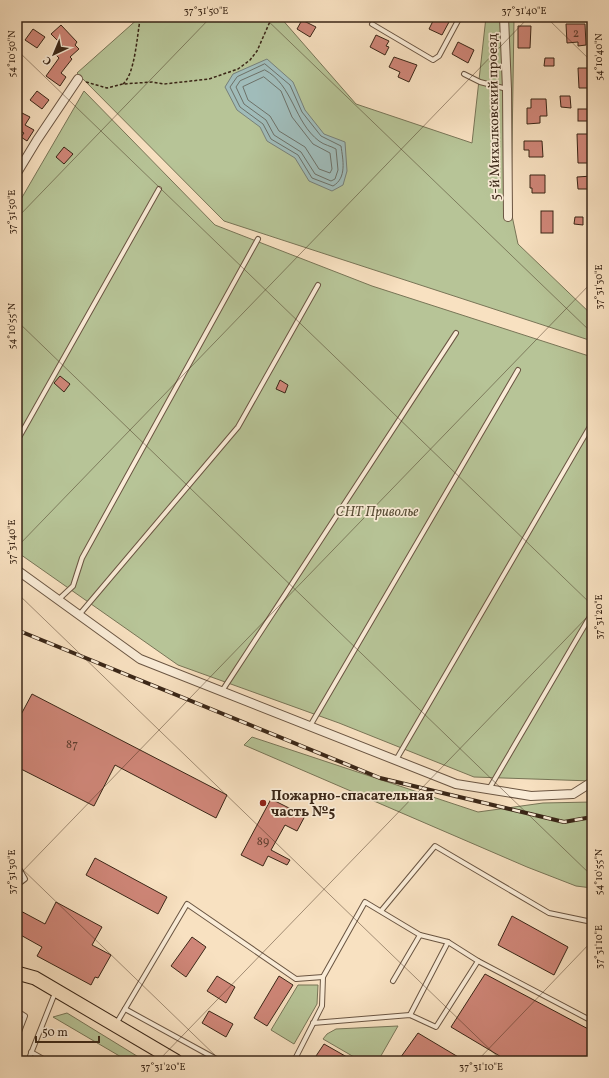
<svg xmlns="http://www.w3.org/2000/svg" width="609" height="1078" viewBox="0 0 609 1078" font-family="Vollkorn,serif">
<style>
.green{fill:#b7c497;stroke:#787557}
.water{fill:#a0bcba;stroke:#778079}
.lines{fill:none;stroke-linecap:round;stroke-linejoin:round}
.shore{stroke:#6d7168;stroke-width:1}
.building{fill:#cf8678;stroke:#3a2617}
.lane-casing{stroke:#6a5542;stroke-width:6}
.street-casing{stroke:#6a5542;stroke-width:10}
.primary-casing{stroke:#3a2617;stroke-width:15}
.path{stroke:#3a2617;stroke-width:1.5;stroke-dasharray:3 2;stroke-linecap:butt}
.lane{stroke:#faecd7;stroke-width:4}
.street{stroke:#faecd7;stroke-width:8}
.primary{stroke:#f8e1c1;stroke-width:13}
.rail-casing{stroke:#3a2617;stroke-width:4}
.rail{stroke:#faecd7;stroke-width:2.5;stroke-dasharray:8;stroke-linecap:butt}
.ticks{fill:none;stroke:#3a2617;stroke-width:1;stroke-opacity:0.45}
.poi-dot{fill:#8f2418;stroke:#faecd7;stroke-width:1.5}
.labels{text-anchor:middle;stroke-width:3.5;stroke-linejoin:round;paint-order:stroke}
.number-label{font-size:12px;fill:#5f3e2f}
.street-label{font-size:14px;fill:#3a2617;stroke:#faecd7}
.park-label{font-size:14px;font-style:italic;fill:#594e37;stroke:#faecd7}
.poi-label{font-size:14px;font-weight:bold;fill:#3a2617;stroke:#faecd7;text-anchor:start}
.neatline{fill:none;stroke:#3a2617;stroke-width:1.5}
.ticks-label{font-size:10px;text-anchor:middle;fill:#3a2617}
</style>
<rect width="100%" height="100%" fill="#f8e1c1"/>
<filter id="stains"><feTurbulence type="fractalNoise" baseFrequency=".005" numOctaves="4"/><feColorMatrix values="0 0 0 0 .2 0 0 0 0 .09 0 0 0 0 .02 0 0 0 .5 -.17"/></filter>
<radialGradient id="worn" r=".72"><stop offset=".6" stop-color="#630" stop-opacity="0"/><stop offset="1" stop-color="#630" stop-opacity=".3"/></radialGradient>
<!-- green -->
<g class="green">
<polygon points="140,17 280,17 356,104 472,143 486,17 592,17 514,19 511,211 518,244 592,315 592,341 224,221 77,73"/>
<polygon points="84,91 215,225 372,286 592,357 592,781 474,777 339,723 178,665 17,552 17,206"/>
<polygon points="252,737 478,812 543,803 592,802 592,888 576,886 527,867 244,745"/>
<polygon points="298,985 318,985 317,1004 294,1044 271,1030"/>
<polygon points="67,1013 145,1061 128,1061 53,1017"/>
<polygon points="398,1026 378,1061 361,1061 323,1039 327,1034 336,1029"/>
</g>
<!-- water -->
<polygon class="water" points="267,59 293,82 305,110 324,134 345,142 347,171 343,185 332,191 309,181 295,158 267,141 260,127 237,110 225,87 233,74"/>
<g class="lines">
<!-- shore -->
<g class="shore">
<path d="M265 64 290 85 302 112 321 136 341 146C343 160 347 178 333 186L312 178 298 155 271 139 263 124 240 107 230 87 237 77Z"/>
<path d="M265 70C293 85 294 122 319 141 324 145 331 146 336 149L338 170 335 179 331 181 315 174 301 152 274 135 266 120 244 104 236 87 240 81Z"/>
<polygon points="264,77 281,91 292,117 313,144 330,153 332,169 330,173 319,169 305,147 279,131 270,116 248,100 243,87"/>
</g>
</g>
<!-- building -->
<g class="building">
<polygon points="435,17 449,22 442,35 429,29"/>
<polygon points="302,20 316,27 310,37 297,29"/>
<polygon points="566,24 585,24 586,45 578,46 578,42 567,43"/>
<polygon points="61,25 77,42 75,45 79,49 70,57 72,59 61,73 66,77 60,86 46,76 59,58 56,55 64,47 51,34"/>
<polygon points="518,26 531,26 530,48 518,48"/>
<polygon points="33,29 45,37 37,48 25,40"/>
<polygon points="376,35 389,41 386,46 389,47 385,55 370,47"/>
<polygon points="458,42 474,50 468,63 452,54"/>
<polygon points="394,57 417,65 409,82 398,77 400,72 389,67"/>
<polygon points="545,58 554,58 554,66 544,66"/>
<polygon points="578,68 592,68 592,88 579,88"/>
<polygon points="37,91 49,100 42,109 30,100"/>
<polygon points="560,96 570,96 571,108 561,107"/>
<polygon points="531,99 546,99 547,116 540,116 540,123 527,124 527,108 531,108"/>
<rect x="578" y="109" width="14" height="12"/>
<polygon points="22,113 30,117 25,125 34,130 27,141 21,137 24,133 17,129 17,122"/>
<polygon points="577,134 592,134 592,163 578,163"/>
<polygon points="524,141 542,141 543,157 529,157 529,150 524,150"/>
<polygon points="64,147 73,154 64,164 56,157"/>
<polygon points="530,175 545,175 545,193 532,193 532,188 530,188"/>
<polygon points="592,176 592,189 578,189 577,177"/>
<rect x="541" y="211" width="12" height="22"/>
<polygon points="575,217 583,217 583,225 574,224"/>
<polygon points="60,376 70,384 64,392 54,383"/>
<polygon points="280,380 288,385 285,393 276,389"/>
<polygon points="32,694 227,795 216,818 115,765 94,806 17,767 17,722"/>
<polygon points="271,799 305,816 297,831 285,825 271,850 290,860 287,865 268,856 263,866 241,855"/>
<polygon points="95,858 167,897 158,914 86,875"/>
<polygon points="56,902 102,927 92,945 111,955 98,978 95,977 91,985 37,956 42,947 17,933 17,909 45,924"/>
<polygon points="512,916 568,947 554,975 498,945"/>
<polygon points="192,937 206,947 186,977 171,966"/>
<polygon points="485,974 592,1031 592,1061 508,1061 451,1027"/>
<polygon points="217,976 235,987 226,1003 207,991"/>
<polygon points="279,976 293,985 267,1026 254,1018"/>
<polygon points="209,1011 233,1024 226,1037 202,1023"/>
<polygon points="418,1033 465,1061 398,1061"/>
<polygon points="324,1044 354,1061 325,1061 316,1056"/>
</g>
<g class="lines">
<defs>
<g id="lane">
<polyline points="372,24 433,60 439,56 460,17"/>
<polyline points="464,74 480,82 507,89"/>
<polyline points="17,441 159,189"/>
<polyline points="58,600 73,586 82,558 258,239"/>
<polyline points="79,615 238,427 318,285"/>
<polyline points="222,691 456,333"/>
<polyline points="310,726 518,370"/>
<polyline points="396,760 592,423"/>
<polyline points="489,789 592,613"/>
<polyline points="17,865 25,879 17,885"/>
<polyline points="381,911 435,846 549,913 592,922"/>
<polyline points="420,935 448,942 478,961 592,1021"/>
<polyline points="125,1009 220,1061"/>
<polyline points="17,1011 25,1016 17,1037"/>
<polyline points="410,1015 448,942"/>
<polyline points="313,1023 410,1015 436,1027 478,961"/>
<polyline points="116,1024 187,904 296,979 323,977"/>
<polyline points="31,1052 47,1061"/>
<polyline points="28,1061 55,993"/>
<polyline points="294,1061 322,1006 323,977 365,902 420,935 393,981"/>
</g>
<g id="street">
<polyline points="504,17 507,89 508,217"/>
<polyline points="17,173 37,140 78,79"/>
<polyline points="17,570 140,659 456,784 531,796 573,794 592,782"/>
</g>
<polyline id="primary" points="17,973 35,978 176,1061"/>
</defs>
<!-- lane casing -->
<use href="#lane" class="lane-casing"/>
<!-- street casing -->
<use href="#street" class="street-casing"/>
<!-- primary casing -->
<use href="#primary" class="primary-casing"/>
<!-- path -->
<g class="path">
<polyline points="86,82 107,88 123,84 152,82 164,84 209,79 238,69 250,60 257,51 272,17"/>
<path d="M123 84C135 74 137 36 140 20"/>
</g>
<!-- lane -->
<use href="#lane" class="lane"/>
<!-- street -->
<use href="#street" class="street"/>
<!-- primary -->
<use href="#primary" class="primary"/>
<defs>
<polyline id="rail" points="17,630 380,778 564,822 592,817"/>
</defs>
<!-- rail casing -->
<use href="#rail" class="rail-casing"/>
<!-- rail -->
<use href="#rail" class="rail"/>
</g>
<!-- ticks -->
<path class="ticks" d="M264 17 592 333M546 17 592 62M17 50 592 605M17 218 211 17M17 321 592 876M17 547 529 17M17 593 502 1061M17 864 221 1061M17 877 592 282M158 1061 592 612M477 1061 592 941"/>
<!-- markers -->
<circle class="poi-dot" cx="263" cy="803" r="4"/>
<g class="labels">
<!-- number labels -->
<g class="number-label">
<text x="576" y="37">2</text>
<text x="72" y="748">87</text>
<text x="263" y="845">89</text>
</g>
<!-- street labels -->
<g class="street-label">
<text transform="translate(493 117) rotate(-91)" y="5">5-й Михалковский проезд</text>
</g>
<!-- park labels -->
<g class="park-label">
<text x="377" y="516">СНТ Приволье</text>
</g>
<!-- poi labels -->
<g class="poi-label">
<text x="271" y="800">Пожарно-спасательная<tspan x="271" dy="16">часть №5</tspan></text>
</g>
</g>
<!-- margin -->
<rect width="609" height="1078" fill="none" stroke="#f8e1c1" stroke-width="44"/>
<!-- north arrow -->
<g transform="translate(54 54) rotate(224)" stroke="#faecd7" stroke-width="3" paint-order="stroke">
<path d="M0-3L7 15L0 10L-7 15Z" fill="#3a2617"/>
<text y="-6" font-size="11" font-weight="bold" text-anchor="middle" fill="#3a2617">С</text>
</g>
<!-- scale -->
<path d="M36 1036v6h63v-6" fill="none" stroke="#3a2617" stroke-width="2"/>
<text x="42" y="1036" font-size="12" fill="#3a2617" stroke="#faecd7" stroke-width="3" paint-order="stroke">50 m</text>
<rect x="22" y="22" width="565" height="1034" class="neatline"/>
<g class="ticks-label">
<text x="206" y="14">37°31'50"E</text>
<text x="524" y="14">37°31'40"E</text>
<text transform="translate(11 54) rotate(-90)" y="4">54°10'50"N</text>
<text transform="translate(598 57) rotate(-90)" y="4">54°10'40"N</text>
<text transform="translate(11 212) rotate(-90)" y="4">37°31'50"E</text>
<text transform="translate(598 287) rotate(-90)" y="4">37°31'30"E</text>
<text transform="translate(11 326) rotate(-90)" y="4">54°10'55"N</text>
<text transform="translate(11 542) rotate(-90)" y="4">37°31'40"E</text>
<text transform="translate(598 617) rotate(-90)" y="4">37°31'20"E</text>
<text transform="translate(598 872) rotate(-90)" y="4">54°10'55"N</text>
<text transform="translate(11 872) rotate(-90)" y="4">37°31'30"E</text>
<text transform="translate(598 947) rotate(-90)" y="4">37°31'10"E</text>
<text x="163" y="1070">37°31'20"E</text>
<text x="481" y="1070">37°31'10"E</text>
</g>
<rect width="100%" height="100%" filter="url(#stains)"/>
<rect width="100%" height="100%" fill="url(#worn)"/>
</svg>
